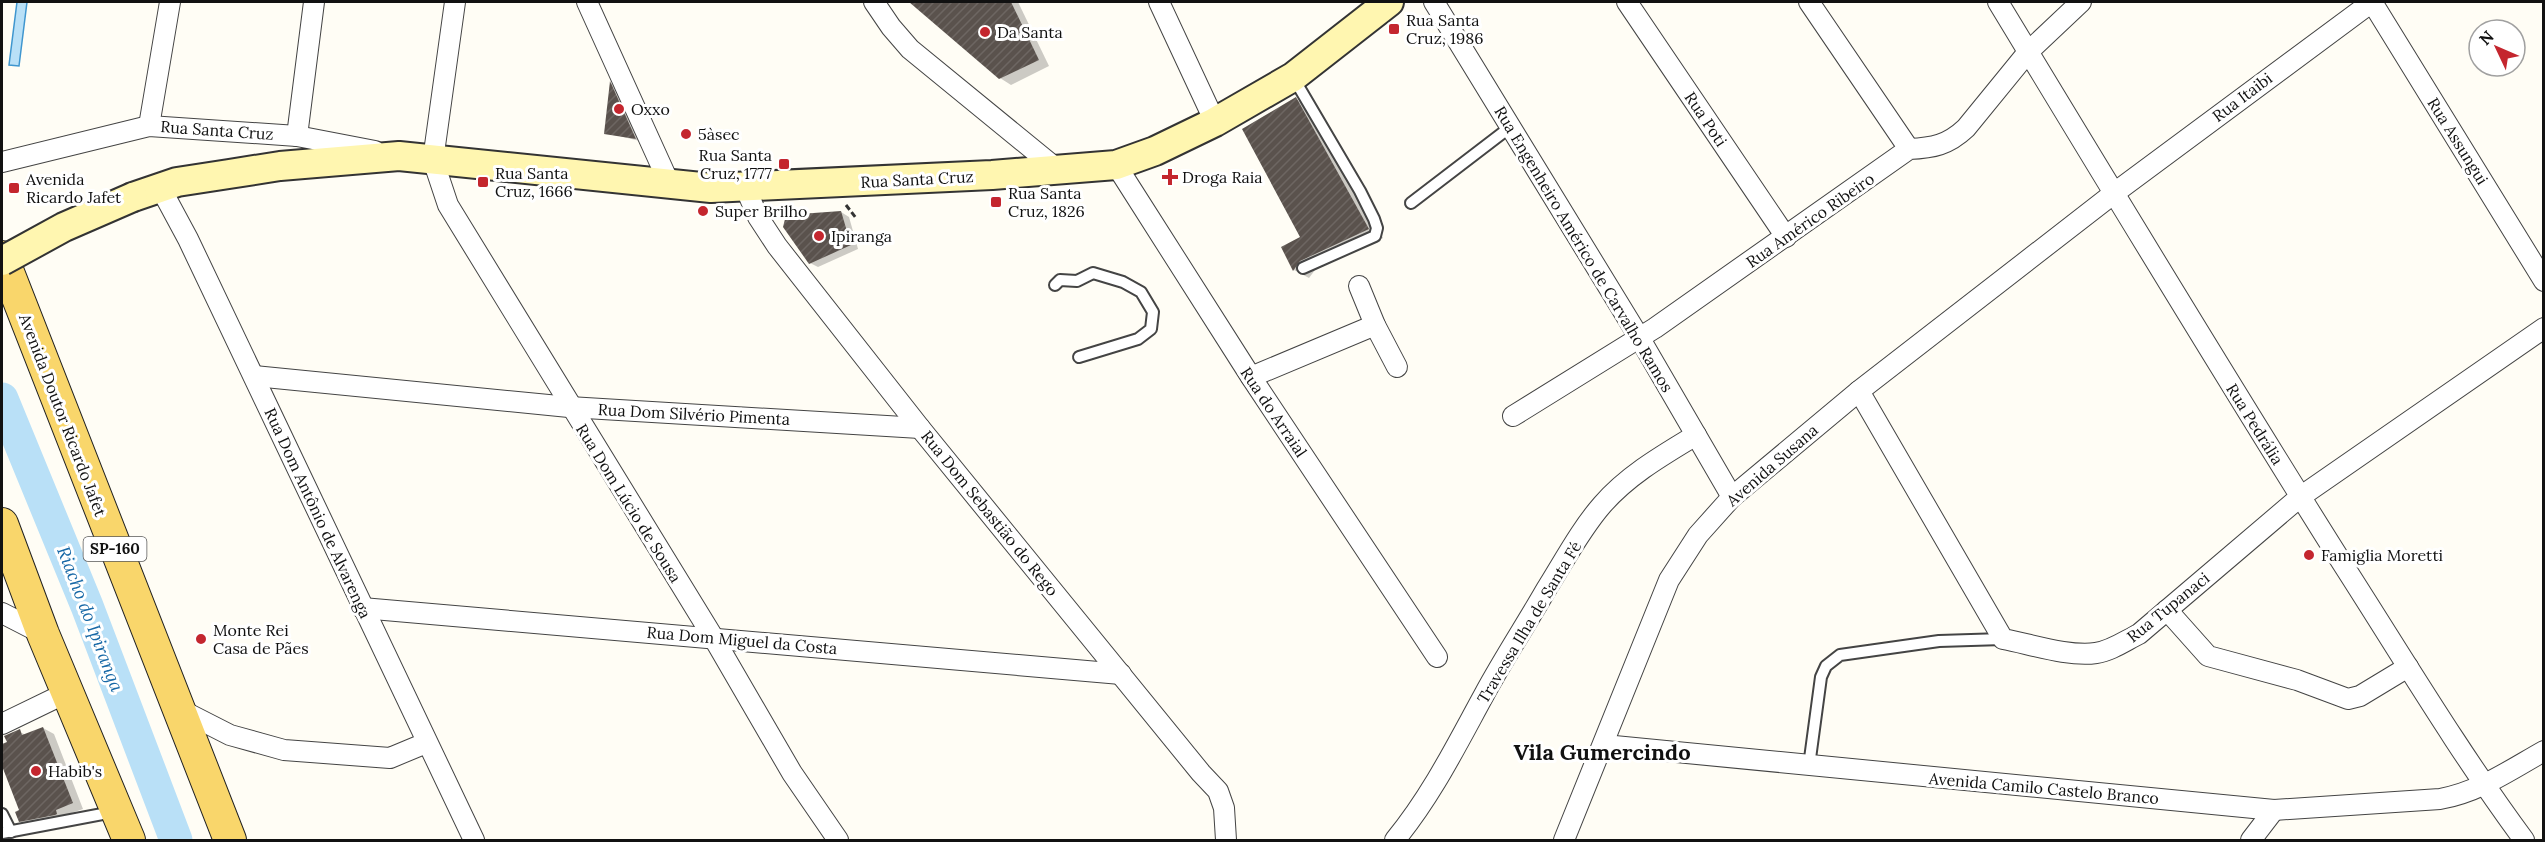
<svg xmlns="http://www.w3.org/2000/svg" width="2545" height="842" viewBox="0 0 2545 842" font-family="Lora,serif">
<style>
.water{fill:#b9e0f7;stroke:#3f96cf;stroke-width:1.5}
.shadow{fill:#0003}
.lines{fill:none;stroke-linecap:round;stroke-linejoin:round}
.river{stroke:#b9e0f7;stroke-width:33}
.building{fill:url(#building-hatch)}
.lane-casing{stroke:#444;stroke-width:14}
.street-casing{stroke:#444;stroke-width:22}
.secondary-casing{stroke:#333;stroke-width:32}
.primary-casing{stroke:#222;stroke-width:34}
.path{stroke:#333;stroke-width:3;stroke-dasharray:6 3;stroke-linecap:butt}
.lane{stroke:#fff;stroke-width:10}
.street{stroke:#fff;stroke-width:20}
.secondary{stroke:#fff6b0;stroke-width:28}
.primary{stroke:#f9d66b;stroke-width:32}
.secondary-bridge-casing{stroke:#333;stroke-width:32;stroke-linecap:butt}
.secondary-bridge{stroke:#fff6b0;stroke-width:28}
.poi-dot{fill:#c4262e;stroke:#fff;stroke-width:2}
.labels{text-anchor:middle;stroke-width:6;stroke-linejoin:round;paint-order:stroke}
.shield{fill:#fff;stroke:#585858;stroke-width:1.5}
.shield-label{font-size:15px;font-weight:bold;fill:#111}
.poi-label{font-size:16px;fill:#111;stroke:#fff;text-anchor:start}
.street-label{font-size:16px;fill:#111;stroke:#fff}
.water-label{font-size:18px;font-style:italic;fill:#1768a6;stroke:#fff}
.district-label{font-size:22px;font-weight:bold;fill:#111;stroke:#fff}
</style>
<defs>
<pattern id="building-hatch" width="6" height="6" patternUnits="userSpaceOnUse" patternTransform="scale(1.5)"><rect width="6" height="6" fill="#5a524d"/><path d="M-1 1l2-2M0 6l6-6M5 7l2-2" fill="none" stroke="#6d6662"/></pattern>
</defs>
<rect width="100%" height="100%" fill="#fffdf5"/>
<!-- water -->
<polygon class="water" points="17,2 27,2 19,66 9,65"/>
<!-- shadow -->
<g class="shadow">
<polygon points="913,2 1018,2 1049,66 1011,85 1000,78"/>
<polygon points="611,83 615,86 640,141 606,133"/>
<polygon points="1296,99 1311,108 1383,238 1315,270 1309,278 1294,270 1283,248 1302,238"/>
<polygon points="841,212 849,217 858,249 818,267 810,263"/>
<polygon points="43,728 54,734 83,809 31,827 20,821 21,811 2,762 2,746 9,743 20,732 26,735"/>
</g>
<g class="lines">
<!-- river -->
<polyline class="river" points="2,399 87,606 176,840"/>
</g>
<!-- building -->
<g class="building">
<polygon points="909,2 1011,2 1039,60 999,79"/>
<polygon points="610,81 636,139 604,134"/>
<polygon points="1296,97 1369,229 1300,261 1293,271 1281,247 1300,237 1242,129"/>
<polygon points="841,211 851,245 809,264 783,227 786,215"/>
<polygon points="43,727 73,803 56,810 57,814 55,815 19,822 15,812 19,810 2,766 2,744 7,742 4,736 20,729 22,735"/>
</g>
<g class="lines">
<defs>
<g id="lane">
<polyline points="1293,77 1360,191 1374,219 1377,228 1375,236 1303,268"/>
<polyline points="1411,203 1509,128"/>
<polyline points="1055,285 1060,280 1077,281 1093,273 1123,282 1141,292 1153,312 1151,329 1138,339 1079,357"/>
<polyline points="1809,766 1821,677 1826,666 1840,655 1939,641 2003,639"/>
<polyline points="2,814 11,832"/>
<polyline points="2,833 113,812"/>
</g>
<g id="street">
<polyline points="455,2 433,160 448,205 713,637 792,773 838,840"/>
<polyline points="587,2 670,185"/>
<polyline points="874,2 891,27 910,49 1058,170"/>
<polyline points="1159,2 1215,122"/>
<polyline points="1434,2 1639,337 1732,497"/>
<polyline points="1627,2 1786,237"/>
<polyline points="1809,2 1909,149"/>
<path d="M1998 2C2112 190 2226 379 2344 566 2403 658 2459 752 2524 840"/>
<polyline points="149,126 170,2"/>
<polyline points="297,136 314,2"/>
<polyline points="2,162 149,126 297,136 375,151"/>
<polyline points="1116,165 1251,377 1437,657"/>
<polyline points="160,187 188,239 474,840"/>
<polyline points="745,187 758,217 777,246 920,428 1201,773 1218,791 1224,808 1226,840"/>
<polyline points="1359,286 1375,325 1397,367"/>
<polyline points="254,376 569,407 920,428"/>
<polyline points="1251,377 1375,325"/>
<path d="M1859 391 2003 639C2030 644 2069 657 2096 653 2111 651 2125 641 2139 634L2300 497 2544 328"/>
<path d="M1513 416 1655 328 1909 149C1933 148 1948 145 1966 128L2028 52 2081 2"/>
<polyline points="362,608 1121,674"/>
<polyline points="2167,610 2208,656 2297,680 2348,699 2360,696 2408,667"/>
<polyline points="2,613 43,634"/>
<polyline points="177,708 230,735 284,750 390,758 426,743"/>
<polyline points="2,724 68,692"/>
<path d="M1604 745 2274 810 2440 799C2479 792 2510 770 2544 751"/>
<path d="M1395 840C1432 795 1457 744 1485 693 1504 658 1527 623 1547 588 1564 561 1581 529 1602 505 1628 475 1663 455 1696 435"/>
<polyline points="1564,840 1669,580 1698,535 1732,497 1859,391 2113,194 2372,2 2544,281"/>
<polyline points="2251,840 2274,810"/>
</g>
<polyline id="secondary" points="133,197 177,182 229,174 280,166 399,156 711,188 992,175 1116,165 1155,151 1215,122 1293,77 1389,2"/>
<g id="primary">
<polyline points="2,257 230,840"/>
<polyline points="2,524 43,634 129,840"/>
</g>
</defs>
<!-- lane casing -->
<use href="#lane" class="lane-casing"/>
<!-- street casing -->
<use href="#street" class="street-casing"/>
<!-- secondary casing -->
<use href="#secondary" class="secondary-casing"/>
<!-- primary casing -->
<use href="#primary" class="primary-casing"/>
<!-- path -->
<polyline class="path" points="846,205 856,218"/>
<!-- lane -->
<use href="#lane" class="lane"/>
<!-- street -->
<use href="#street" class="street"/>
<!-- secondary -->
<use href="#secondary" class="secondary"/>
<!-- primary -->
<use href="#primary" class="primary"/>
<defs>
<polyline id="secondary-bridge" points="2,261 64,227 133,197"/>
</defs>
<!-- secondary-bridge casing -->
<use href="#secondary-bridge" class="secondary-bridge-casing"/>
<!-- secondary-bridge -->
<use href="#secondary-bridge" class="secondary-bridge"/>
</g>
<!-- markers -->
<g class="poi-dot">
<rect x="1388" y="23" width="12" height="12" rx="3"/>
<circle cx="985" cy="32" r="6"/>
<circle cx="619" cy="109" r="6"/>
<circle cx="686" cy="134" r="6"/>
<rect x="778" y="158" width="12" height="12" rx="3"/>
<path d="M1167 168h6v6h6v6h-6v6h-6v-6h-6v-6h6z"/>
<rect x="477" y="176" width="12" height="12" rx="3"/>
<rect x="8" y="182" width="12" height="12" rx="3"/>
<rect x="990" y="196" width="12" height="12" rx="3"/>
<circle cx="703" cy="211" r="6"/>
<circle cx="819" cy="236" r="6"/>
<circle cx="2309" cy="555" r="6"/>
<circle cx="201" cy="639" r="6"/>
<circle cx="36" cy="771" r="6"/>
</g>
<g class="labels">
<!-- shield labels -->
<rect class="shield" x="83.5" y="537" width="63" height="24" rx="4.5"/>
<g class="shield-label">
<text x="115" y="554">SP-160</text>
</g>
<!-- poi labels -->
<g class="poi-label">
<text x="1406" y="26">Rua Santa<tspan x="1406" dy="18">Cruz, 1986</tspan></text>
<text x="997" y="38">Da Santa</text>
<text x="631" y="115">Oxxo</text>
<text x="698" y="140">5àsec</text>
<text x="772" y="161" text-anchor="end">Rua Santa<tspan x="772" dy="18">Cruz, 1777</tspan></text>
<text x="495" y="179">Rua Santa<tspan x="495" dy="18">Cruz, 1666</tspan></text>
<text x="1182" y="183">Droga Raia</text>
<text x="26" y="185">Avenida<tspan x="26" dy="18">Ricardo Jafet</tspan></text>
<text x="1008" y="199">Rua Santa<tspan x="1008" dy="18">Cruz, 1826</tspan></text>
<text x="715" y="217">Super Brilho</text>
<text x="831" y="242">Ipiranga</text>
<text x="2321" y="561">Famiglia Moretti</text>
<text x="213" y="636">Monte Rei<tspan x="213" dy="18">Casa de Pães</tspan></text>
<text x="48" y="777">Habib's</text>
</g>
<!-- street labels -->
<g class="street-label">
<text transform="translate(2242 97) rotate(-37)" y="6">Rua Itaibi</text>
<text transform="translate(1706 119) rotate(56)" y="6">Rua Poti</text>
<text transform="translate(217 130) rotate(4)" y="6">Rua Santa Cruz</text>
<text transform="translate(2458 141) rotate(58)" y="6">Rua Assungui</text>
<text transform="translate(917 179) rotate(-3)" y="6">Rua Santa Cruz</text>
<text transform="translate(1810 220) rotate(-35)" y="6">Rua Américo Ribeiro</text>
<text transform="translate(1584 249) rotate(59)" y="6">Rua Engenheiro Américo de Carvalho Ramos</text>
<text transform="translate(1274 412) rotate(56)" y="6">Rua do Arraial</text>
<text transform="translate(694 414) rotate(3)" y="6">Rua Dom Silvério Pimenta</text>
<text transform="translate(63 415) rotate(69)" y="6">Avenida Doutor Ricardo Jafet</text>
<text transform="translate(2255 424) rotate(58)" y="6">Rua Pedrália</text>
<text transform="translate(1772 465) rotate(-41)" y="6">Avenida Susana</text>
<text transform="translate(629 503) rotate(58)" y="6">Rua Dom Lúcio de Sousa</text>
<text transform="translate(318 513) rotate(65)" y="6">Rua Dom Antônio de Alvarenga</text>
<text transform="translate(990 513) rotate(51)" y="6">Rua Dom Sebastião do Rego</text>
<text transform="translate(2168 607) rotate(-39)" y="6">Rua Tupanaci</text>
<text transform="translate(1529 622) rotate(-59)" y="6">Travessa Ilha de Santa Fé</text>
<text transform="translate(742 640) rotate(5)" y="6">Rua Dom Miguel da Costa</text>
<text transform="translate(2044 788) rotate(5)" y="6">Avenida Camilo Castelo Branco</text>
</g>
<!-- water labels -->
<g class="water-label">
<text transform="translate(90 619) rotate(69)" y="6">Riacho do Ipiranga</text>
</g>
<!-- district labels -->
<g class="district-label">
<text x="1602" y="760">Vila Gumercindo</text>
</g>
</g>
<!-- border -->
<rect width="2545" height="842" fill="none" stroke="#111111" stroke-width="6"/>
<!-- north arrow -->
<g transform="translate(2497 48) rotate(314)"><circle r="28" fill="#ffffff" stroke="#a0a0a0" stroke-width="1.5"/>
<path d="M0-4.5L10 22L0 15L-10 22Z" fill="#c4262e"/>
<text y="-9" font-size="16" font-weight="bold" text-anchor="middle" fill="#111111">N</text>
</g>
</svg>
